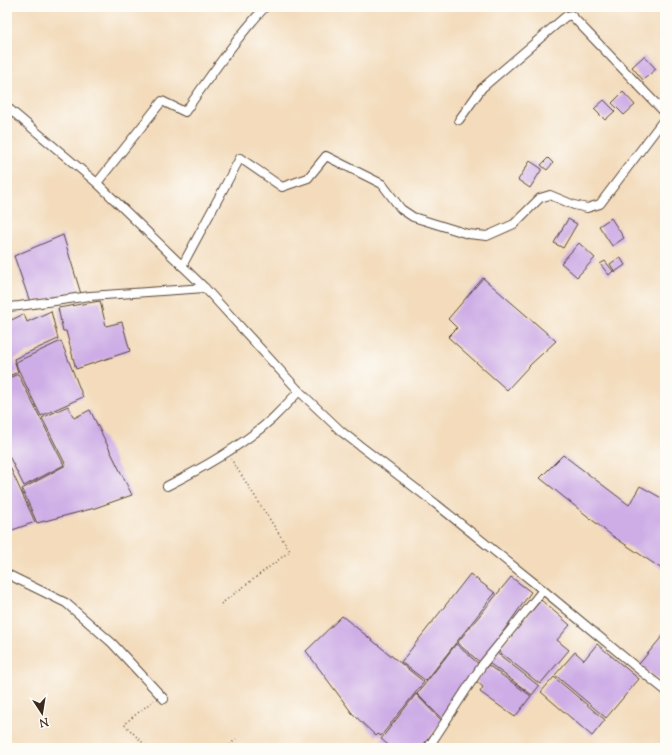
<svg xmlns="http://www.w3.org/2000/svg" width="672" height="755" viewBox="0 0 672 755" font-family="'Sorts Mill Goudy',serif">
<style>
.building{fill:#ceade6}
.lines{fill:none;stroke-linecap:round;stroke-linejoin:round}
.minor-casing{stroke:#574536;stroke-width:10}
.path{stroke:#574536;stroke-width:1.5;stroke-dasharray:1 3;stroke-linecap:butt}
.minor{stroke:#fff;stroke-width:8}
</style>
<rect width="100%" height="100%" fill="#fdfcf7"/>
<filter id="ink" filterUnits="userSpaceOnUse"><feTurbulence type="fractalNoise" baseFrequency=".025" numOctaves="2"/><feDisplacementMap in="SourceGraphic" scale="8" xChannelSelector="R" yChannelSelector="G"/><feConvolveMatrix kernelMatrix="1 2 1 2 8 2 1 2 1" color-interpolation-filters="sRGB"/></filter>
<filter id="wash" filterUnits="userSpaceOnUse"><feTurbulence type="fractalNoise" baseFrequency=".012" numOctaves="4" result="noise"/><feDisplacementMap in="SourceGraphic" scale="16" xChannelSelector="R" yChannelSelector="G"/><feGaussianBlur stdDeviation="0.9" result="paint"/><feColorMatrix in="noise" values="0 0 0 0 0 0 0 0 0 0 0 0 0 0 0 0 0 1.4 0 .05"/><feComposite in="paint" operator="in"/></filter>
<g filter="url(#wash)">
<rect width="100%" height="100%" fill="#f3dbbb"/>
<g id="blocks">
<!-- building -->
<g class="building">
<polygon points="644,56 656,69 643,80 632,67"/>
<polygon points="623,92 635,105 624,115 612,103"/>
<polygon points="604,100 615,111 605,120 594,109"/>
<polygon points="548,158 553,163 547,170 541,165"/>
<polygon points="530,161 542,169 530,188 518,180"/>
<polygon points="611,218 624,238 612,246 599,226"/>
<polygon points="568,219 577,224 563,248 554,243"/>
<polygon points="63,235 81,294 30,302 14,256"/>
<polygon points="579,243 595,258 577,277 561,263"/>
<polygon points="620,257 625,265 615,272 610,264"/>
<polygon points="605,261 613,271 609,275 600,264"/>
<polygon points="483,278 556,341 530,365 507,390 448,337 457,328 448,319"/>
<polygon points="100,301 106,326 122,322 130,351 76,369 66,331 63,331 58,308"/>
<polygon points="51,311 58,339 14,359 18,372 7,377 7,322 24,314 27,322"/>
<polygon points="61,341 83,397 41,416 17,367 16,362"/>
<polygon points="18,374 64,465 24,486 7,452 7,379"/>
<polygon points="68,406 74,418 90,410 132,495 95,508 37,523 22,489 66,465 42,418"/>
<polygon points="563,455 629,505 640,486 665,500 665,571 611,535 540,478"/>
<polygon points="9,465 35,522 7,532 7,466"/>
<polygon points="470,574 495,593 426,681 401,662"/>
<polygon points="511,577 531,592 481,663 457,643"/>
<polygon points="541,600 570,625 557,640 569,650 540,684 498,651"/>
<polygon points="342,616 424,682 381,736 378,734 376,736 352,713 306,651"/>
<polygon points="665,633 665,685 639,664"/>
<polygon points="456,644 480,665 443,720 417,694"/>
<polygon points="597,644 639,679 606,718 555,675 575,652 584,660"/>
<polygon points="497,653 539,686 532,695 489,663"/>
<polygon points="488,665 531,696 515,717 480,692 483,687 476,681"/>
<polygon points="554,677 605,720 592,736 541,692"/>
<polygon points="416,694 442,721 421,748 392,748 381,739"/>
</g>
</g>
</g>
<g filter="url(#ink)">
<use href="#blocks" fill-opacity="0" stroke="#574536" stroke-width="1"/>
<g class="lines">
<defs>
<g id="minor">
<polyline points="7,107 97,183 205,288 299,391 342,432 436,504 543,590 636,667 665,690"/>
<polyline points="459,120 482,88 565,17 571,15 665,113"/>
<path d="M97 183 162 101 185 112C210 76 235 40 265 7"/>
<polyline points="182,266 240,158 282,187 308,178 326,156 382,184 401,209 413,217 468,234 487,236 514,224 540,198 550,195 574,205 587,208 600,204 665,118"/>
<polyline points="7,307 19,306 90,296 205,288"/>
<path d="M167 486C205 467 242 446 273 418 282 409 291 400 299 391"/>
<polyline points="7,574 66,603 112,643 164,699"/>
<polyline points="428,748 483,664 543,590"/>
</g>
</defs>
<!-- minor casing -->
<use href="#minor" class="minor-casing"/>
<!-- path -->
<g class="path">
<polyline points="221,604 290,551 231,459"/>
<polyline points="148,748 124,724 154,700"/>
<polyline points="227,748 236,739"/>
</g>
<!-- minor -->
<use href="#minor" class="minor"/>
</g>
</g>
<!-- margin -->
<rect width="672" height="755" fill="none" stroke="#fdfcf7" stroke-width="24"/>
<!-- north arrow -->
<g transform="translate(42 713) rotate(168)" stroke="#fdfcf7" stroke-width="3" paint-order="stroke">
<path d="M0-3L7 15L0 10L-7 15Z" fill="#3b2a1e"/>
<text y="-6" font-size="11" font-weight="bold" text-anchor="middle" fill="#3b2a1e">N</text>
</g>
</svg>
